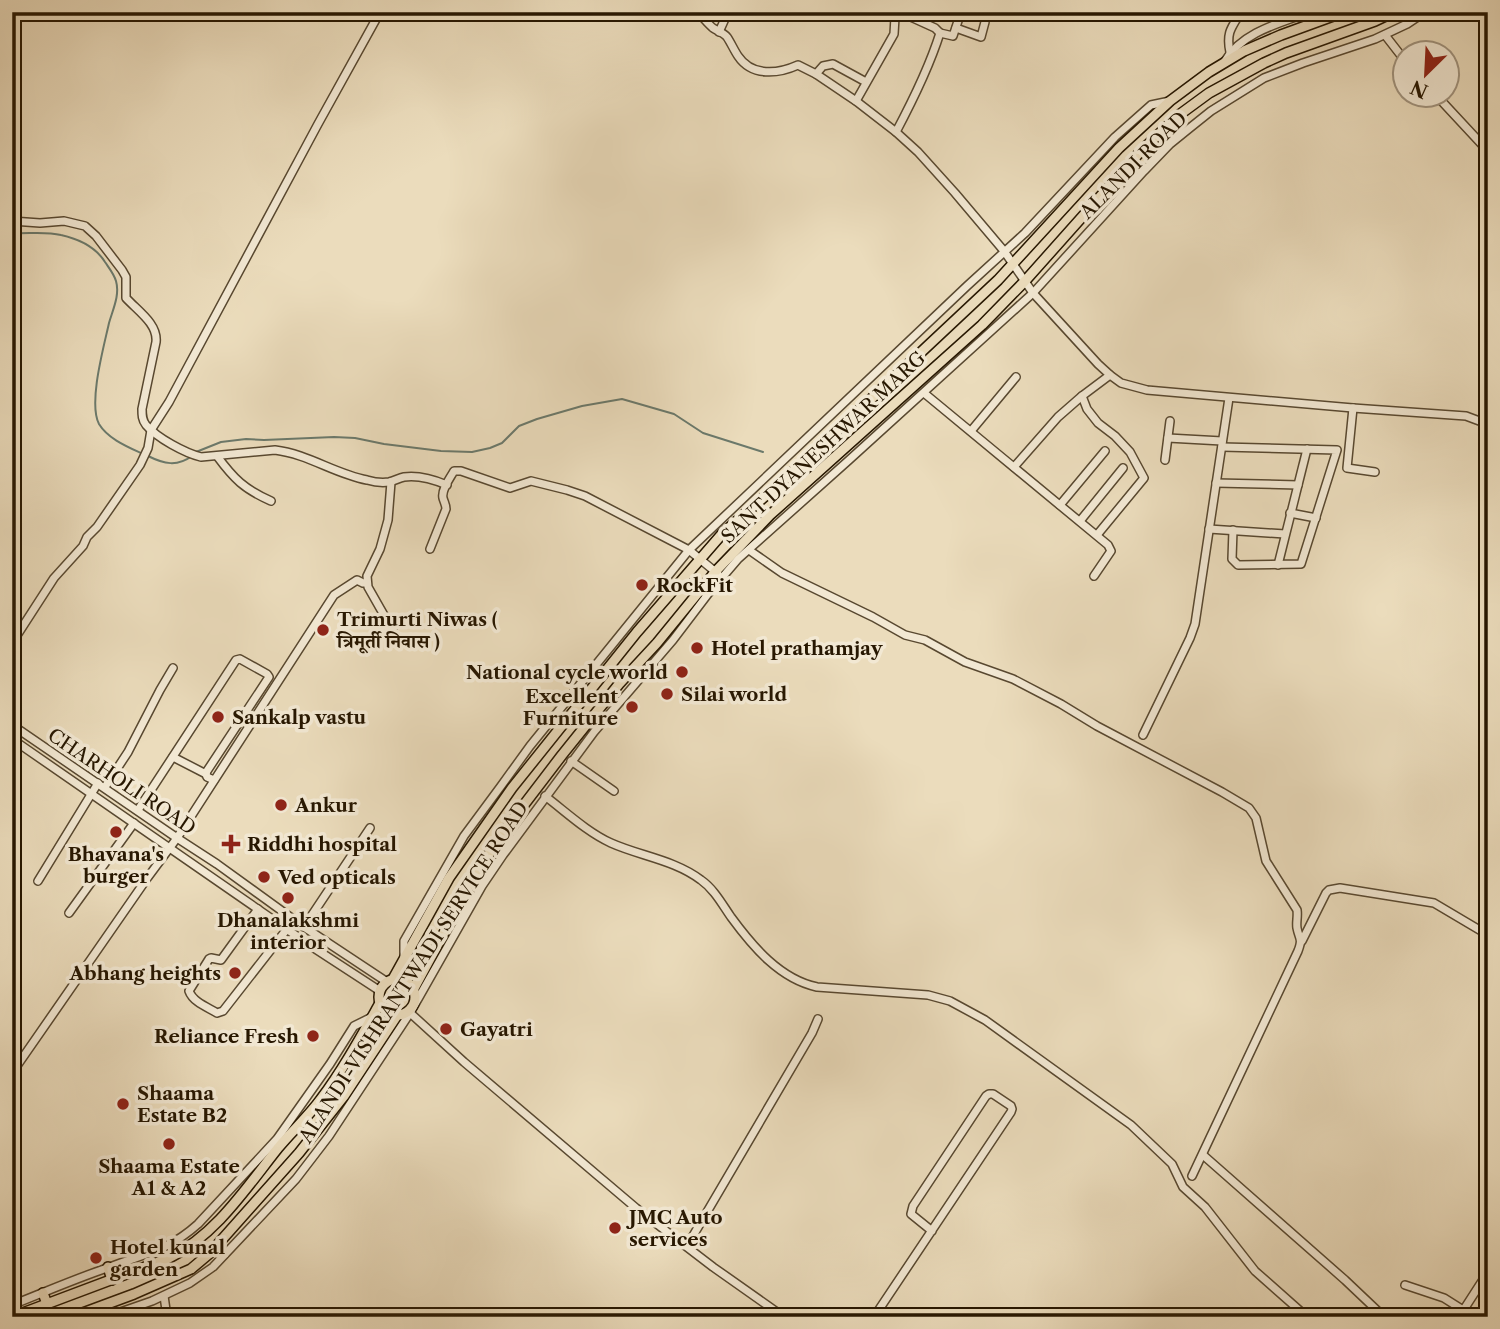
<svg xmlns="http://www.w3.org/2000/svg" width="1500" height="1329" viewBox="0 0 1500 1329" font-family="'Libre Caslon Text','Noto Serif Devanagari',serif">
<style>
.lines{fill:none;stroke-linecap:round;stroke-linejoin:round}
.stream{stroke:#6b796b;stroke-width:2}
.minor-casing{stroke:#584830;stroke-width:10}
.major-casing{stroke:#271701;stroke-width:12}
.minor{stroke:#f2e8d3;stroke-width:7}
.major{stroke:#ebdcbc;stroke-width:9}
.poi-dot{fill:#8f2418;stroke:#f2e8d3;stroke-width:2.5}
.labels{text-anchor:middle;stroke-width:7;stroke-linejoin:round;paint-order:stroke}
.street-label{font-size:19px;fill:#271701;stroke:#f2e8d3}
.poi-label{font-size:19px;font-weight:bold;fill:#271701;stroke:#f2e8d3;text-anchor:start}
</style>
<rect width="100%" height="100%" fill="#ebdcbc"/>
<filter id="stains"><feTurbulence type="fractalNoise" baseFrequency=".00286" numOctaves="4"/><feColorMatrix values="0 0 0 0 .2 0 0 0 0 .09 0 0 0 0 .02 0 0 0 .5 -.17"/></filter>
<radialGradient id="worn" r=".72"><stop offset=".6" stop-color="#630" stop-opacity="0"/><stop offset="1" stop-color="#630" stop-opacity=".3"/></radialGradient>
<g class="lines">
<!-- stream -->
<g class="stream">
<path d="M12 233C28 234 45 231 61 235 79 239 95 246 105 262 109 268 114 274 116 281 120 295 113 309 109 323 104 346 88 403 99 424 108 439 128 447 143 454"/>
<polyline points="196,452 221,442 246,439 264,440 334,437 355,438 384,444 441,451 472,452 490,448 502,443 519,426 537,419 582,406 622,399 674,414 703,433 763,452"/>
<path d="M148 456C164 464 177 467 192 456"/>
</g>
<defs>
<g id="minor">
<path d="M697 12C703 17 707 23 713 28 718 31 724 33 727 37 731 43 734 50 738 56 752 77 778 74 798 65L816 74 856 101 896 132 918 152 955 193 1004 251 1033 293 1098 364 1110 375 1121 383 1147 390 1353 408 1466 416 1482 422 1488 427"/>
<polyline points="956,28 981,37 985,22"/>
<polyline points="719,32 728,12"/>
<polyline points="940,33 953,36 961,12"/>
<polyline points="1385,35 1406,62"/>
<path d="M1230 52C1226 33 1231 28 1241 12"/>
<path d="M1225 61C1242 32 1280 23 1310 12"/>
<polyline points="816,74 823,66 833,64 866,82"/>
<polyline points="1435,94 1488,151"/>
<path d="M856 101 894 34 895 17 899 13H902L935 28 940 33C929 68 913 100 896 132"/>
<path d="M12 221 40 223 64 221 85 226 96 236 122 270 126 277V298C138 311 158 324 156 342L142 409C142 415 142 420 146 425 157 438 185 453 201 457L275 450C308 454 335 474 367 480 374 482 382 483 389 482 394 481 399 478 404 477 418 475 435 480 447 485"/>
<polyline points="924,393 1108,545 1111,551 1094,576"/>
<polyline points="1353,408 1347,468 1375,472"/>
<polyline points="971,431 1016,377"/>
<polyline points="1168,438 1222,441"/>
<polyline points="1222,447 1337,450 1301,564 1238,565 1232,559 1233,530"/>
<path d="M217 456C234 479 244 489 271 501"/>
<polyline points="1165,460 1170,421"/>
<polyline points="1014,467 1058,417 1082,396"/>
<polyline points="391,482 388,520 380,549 367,576 368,587 393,631"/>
<polyline points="1216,483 1298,485"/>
<polyline points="1060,505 1105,451"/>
<polyline points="1290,513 1316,518"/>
<polyline points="1080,521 1123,468"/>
<polyline points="1209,529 1285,534"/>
<polyline points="1097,535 1144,478 1130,452 1115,436 1098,423 1087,409 1082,396 1110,375"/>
<path d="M430 549 446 509C446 505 444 502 443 498 441 490 450 478 454 471H461L510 488 531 481 567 490 585 496 689 550 718 574"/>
<path d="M749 550 782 573 873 617 905 635 925 640 965 662 1013 679 1061 704 1097 726 1222 792 1249 808 1256 818 1266 861 1297 910C1298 917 1296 922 1297 928 1299 939 1303 938 1298 951L1192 1176"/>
<polyline points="1278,565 1307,449"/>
<polyline points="12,643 54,578 83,546 87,537 97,527 140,465 148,448 151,430 169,402 318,124 380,12"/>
<polyline points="12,725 177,838 217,864 304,927 387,982"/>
<polyline points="1143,735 1190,638 1195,624 1229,398"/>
<polyline points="12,739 314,948 380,991"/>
<polyline points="173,757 206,774"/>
<polyline points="571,761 614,791"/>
<polyline points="105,787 128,752 160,690 173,668"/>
<path d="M545 796C566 812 587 832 611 843 640 856 675 860 701 880 714 889 722 904 731 917 753 947 780 979 817 987L928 995 950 1001 985 1020 1131 1125 1172 1164 1183 1187 1205 1207 1255 1271 1307 1317"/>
<polyline points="138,810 236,660 240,659 267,674 269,677 207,771 206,774 207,777 214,780"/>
<polyline points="38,881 98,783"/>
<path d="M258 909 221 960 211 958 209 959 189 991C193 1002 207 1007 217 1013L223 1011 287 929"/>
<polyline points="69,913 134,823"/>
<polyline points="304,927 370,828"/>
<polyline points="1302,941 1326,893 1329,890 1340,888 1434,903 1488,935"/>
<polyline points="404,958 404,941 464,836 501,786 530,746 689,550 967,286 1025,233 1115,137 1151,105 1170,101"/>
<polyline points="408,1011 464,1062 636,1208 713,1267 784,1317"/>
<polyline points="12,1073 148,877 177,838 334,595 357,580 363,583 367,583"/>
<polyline points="1203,1155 1345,1280 1384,1317"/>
<polyline points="687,1246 812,1033 818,1019"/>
<polyline points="1405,1285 1444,1298 1463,1310"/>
<polyline points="164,1296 167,1317"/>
<path d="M12 1305C45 1292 77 1278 110 1267 146 1253 168 1251 198 1224L277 1139 330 1064 354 1026 372 1017"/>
<polyline points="106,1317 152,1301 190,1283 213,1267 296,1179 329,1136 410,1013 482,886 503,855 594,732 673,640 708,594 738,559 849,460 1033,293 1144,171 1170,144 1191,127 1211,111 1264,78 1303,63 1375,39 1407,24 1425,12"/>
<polyline points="874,1317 1011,1112 1012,1109 1011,1106 993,1094 989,1094 986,1096 913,1206 911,1214 932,1231"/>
<polyline points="1459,1317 1488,1272"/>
</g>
<g id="major">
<polyline points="393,979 449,878 512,788 637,632 722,534 805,461 998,280 1119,148 1170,101 1209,72 1244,51 1281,35 1344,12"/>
<circle cx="397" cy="997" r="18"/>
<polyline points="413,990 478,870 510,823 562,755 619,684 657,643 715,572 770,515 982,325 1025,281 1140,152 1179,115 1209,93 1264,63 1286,53 1375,21 1394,12"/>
<polyline points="108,1267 112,1280"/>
<polyline points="43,1293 47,1304"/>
<path d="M12 1317 169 1258C216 1235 246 1188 278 1148 292 1131 308 1117 321 1099 343 1070 362 1035 380 1003"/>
<polyline points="72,1317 134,1294 191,1269 210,1253 299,1153 344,1096 398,1014"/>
</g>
</defs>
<!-- minor casing -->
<use href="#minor" class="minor-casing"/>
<!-- major casing -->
<use href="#major" class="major-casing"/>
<!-- minor -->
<use href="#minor" class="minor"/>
<!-- major -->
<use href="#major" class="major"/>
</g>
<!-- markers -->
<g class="poi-dot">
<circle cx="642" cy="585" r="7"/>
<circle cx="323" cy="630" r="7"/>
<circle cx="697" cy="648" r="7"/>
<circle cx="682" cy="672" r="7"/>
<circle cx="667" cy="694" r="7"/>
<circle cx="632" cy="707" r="7"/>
<circle cx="218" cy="717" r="7"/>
<circle cx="281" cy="805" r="7"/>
<circle cx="116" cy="832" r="7"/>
<path d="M227.5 833.5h7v7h7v7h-7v7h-7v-7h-7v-7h7z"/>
<circle cx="264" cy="877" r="7"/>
<circle cx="288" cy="898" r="7"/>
<circle cx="235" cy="973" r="7"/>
<circle cx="446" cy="1029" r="7"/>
<circle cx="313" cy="1036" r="7"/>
<circle cx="123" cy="1104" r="7"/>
<circle cx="169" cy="1144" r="7"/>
<circle cx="615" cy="1228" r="7"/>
<circle cx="96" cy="1258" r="7"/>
</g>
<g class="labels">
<!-- street labels -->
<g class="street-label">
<text transform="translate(1133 165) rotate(-45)" y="7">ALANDI ROAD</text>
<text transform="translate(823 447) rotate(-43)" y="7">SANT DYANESHWAR MARG</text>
<text transform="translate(122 781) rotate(34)" y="7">CHARHOLI ROAD</text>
<text transform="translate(413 972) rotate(-57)" y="7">ALANDI-VISHRANTWADI SERVICE ROAD</text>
</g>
<!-- poi labels -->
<g class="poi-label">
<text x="656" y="592">RockFit</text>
<text x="337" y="626">Trimurti Niwas (<tspan x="337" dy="22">त्रिमूर्ती निवास )</tspan></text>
<text x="711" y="655">Hotel prathamjay</text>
<text x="668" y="679" text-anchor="end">National cycle world</text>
<text x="681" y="701">Silai world</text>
<text x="618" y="703" text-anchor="end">Excellent<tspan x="618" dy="22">Furniture</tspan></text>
<text x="232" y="724">Sankalp vastu</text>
<text x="295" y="812">Ankur</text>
<text x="247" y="851">Riddhi hospital</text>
<text x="116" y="861" text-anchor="middle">Bhavana's<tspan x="116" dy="22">burger</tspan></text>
<text x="278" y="884">Ved opticals</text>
<text x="288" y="927" text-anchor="middle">Dhanalakshmi<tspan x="288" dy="22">interior</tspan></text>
<text x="221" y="980" text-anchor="end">Abhang heights</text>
<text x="460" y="1036">Gayatri</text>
<text x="299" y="1043" text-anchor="end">Reliance Fresh</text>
<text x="137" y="1100">Shaama<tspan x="137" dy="22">Estate B2</tspan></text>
<text x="169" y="1173" text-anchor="middle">Shaama Estate<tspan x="169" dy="22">A1 &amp; A2</tspan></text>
<text x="629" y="1224">JMC Auto<tspan x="629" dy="22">services</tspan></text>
<text x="110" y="1254">Hotel kunal<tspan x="110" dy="22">garden</tspan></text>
</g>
</g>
<!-- margin -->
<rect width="1500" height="1329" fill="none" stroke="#ebdcbc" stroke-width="42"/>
<rect x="14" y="14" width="1472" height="1301" fill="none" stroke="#271701" stroke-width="3.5"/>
<rect x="21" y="21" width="1458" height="1287" fill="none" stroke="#271701" stroke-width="2"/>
<!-- north arrow -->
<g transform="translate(1426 74) rotate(204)"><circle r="33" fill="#f2e8d3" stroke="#a1947f" stroke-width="2"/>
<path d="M0-5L12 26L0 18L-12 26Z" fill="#8f2418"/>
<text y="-10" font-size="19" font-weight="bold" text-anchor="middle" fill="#271701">N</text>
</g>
<rect width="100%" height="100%" filter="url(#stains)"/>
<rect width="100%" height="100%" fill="url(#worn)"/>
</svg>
